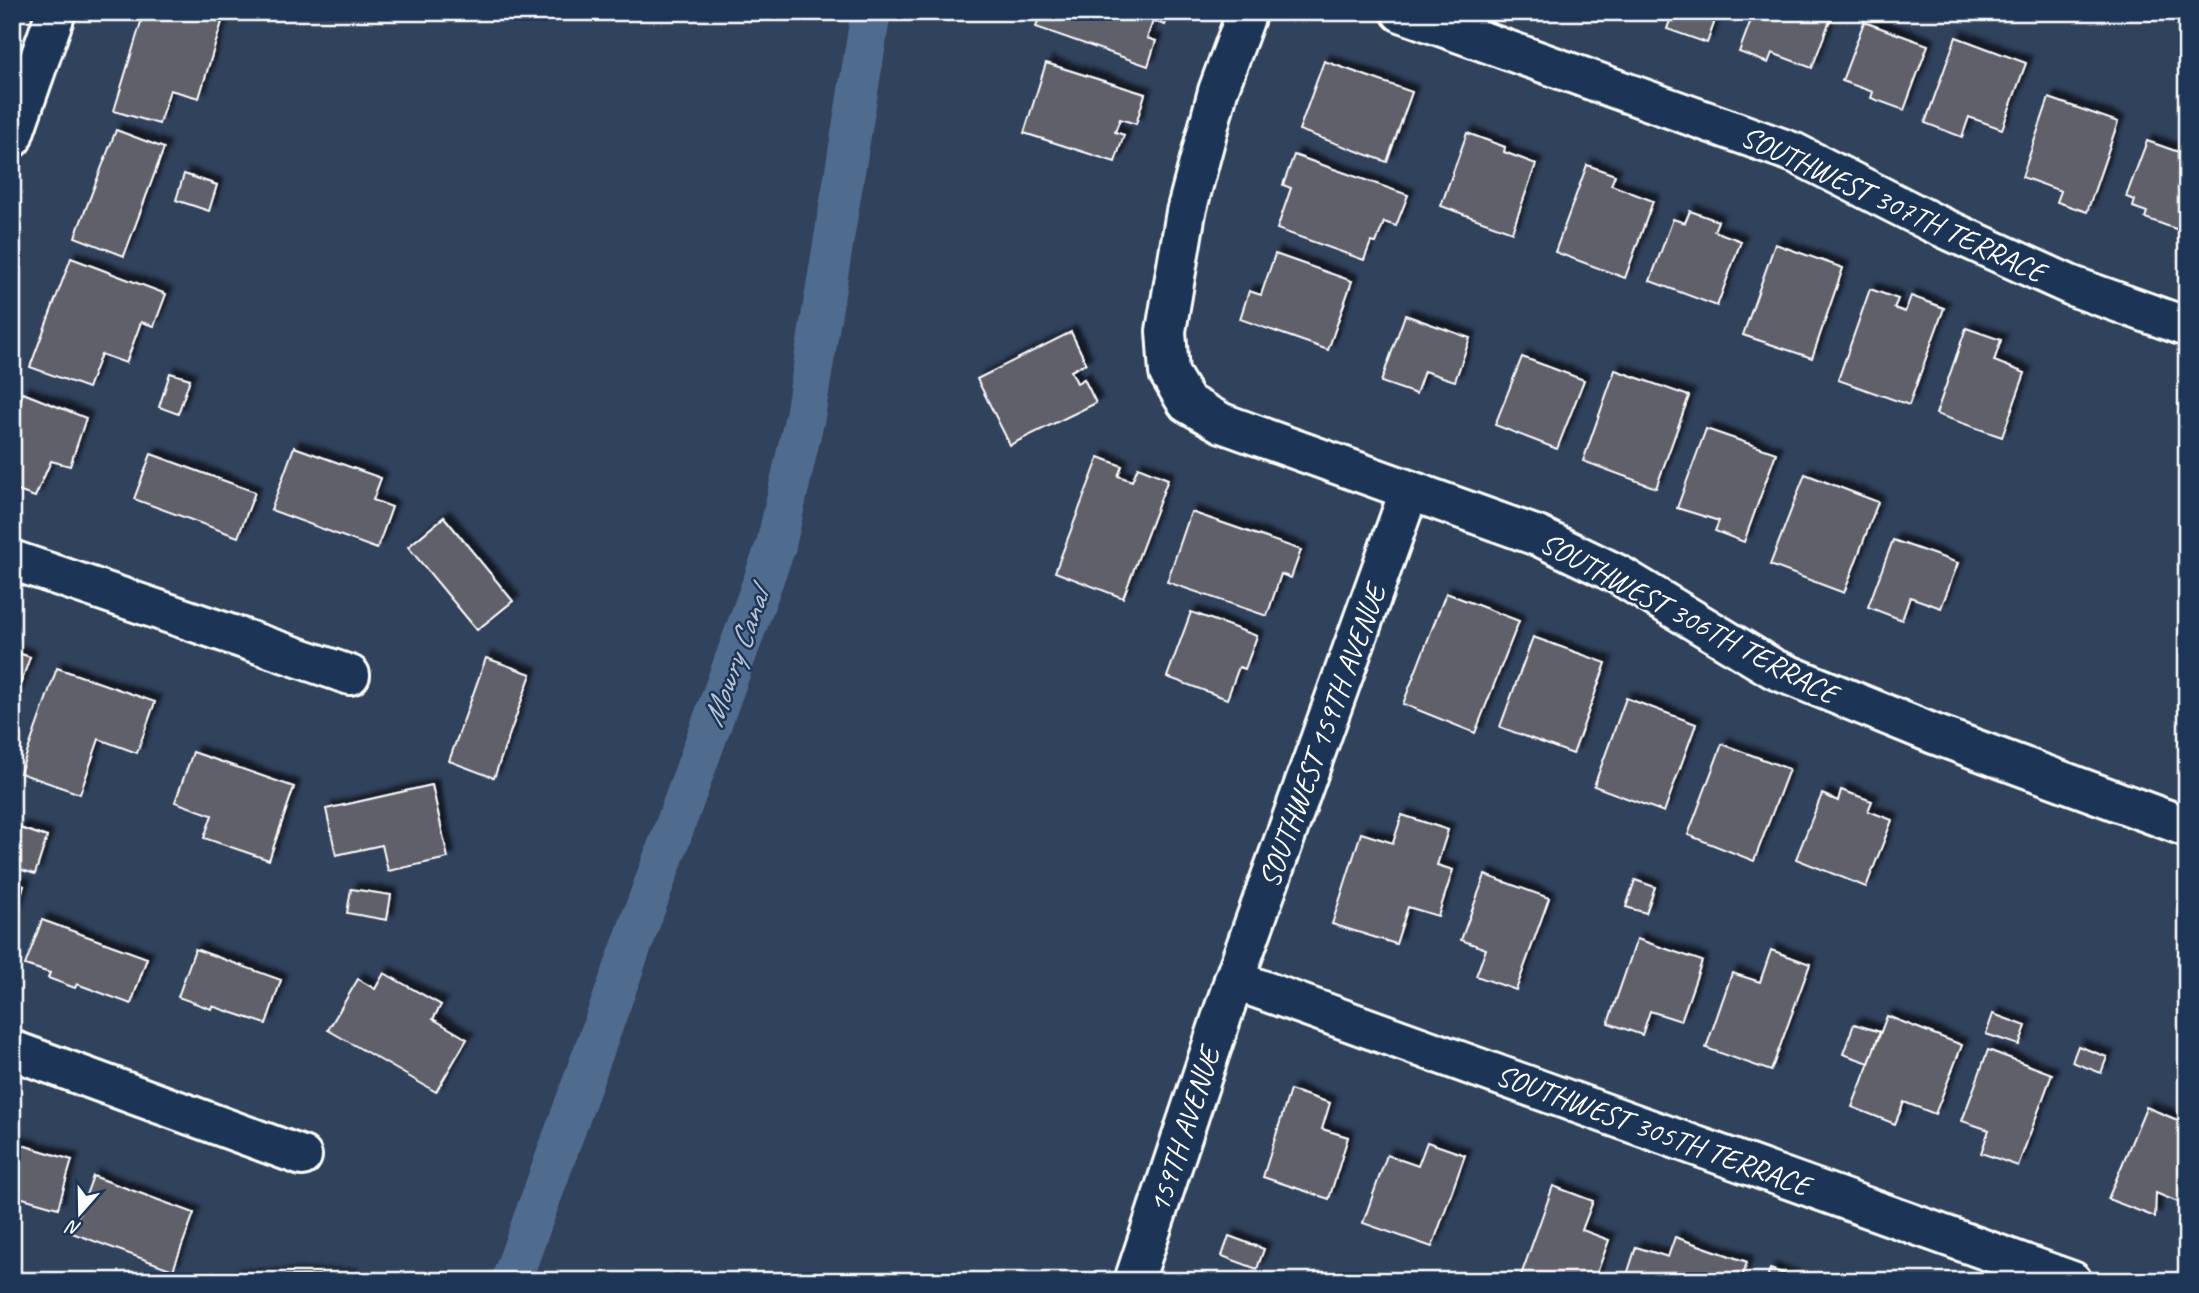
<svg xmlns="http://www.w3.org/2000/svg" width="2199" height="1293" viewBox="0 0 2199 1293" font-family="Caveat,sans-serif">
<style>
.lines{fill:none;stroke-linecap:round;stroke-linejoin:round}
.canal{stroke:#506c8f;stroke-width:40}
.building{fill:#60606a;stroke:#fff;stroke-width:2;filter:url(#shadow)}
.street-casing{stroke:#fff;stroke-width:44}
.street{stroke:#1d3557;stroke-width:38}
.labels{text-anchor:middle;stroke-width:5;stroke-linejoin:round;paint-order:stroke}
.street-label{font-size:30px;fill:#fff;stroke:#1d3557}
.water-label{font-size:32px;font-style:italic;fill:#b9c4d2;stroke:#1d3557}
</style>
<defs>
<filter id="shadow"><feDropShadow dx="6" dy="-6" stdDeviation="2" flood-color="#0009"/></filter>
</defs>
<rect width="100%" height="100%" fill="#31425d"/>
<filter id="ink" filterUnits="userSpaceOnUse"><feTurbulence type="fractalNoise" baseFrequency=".0143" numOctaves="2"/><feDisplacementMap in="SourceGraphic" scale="14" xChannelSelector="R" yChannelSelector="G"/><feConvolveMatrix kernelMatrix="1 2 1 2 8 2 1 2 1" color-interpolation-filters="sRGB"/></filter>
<g filter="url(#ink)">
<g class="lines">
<!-- canal -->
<polyline class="canal" points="511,1281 776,545 805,416 871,12"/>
</g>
<!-- building -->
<g class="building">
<polygon points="144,12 191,12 222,22 199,98 170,90 159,124 114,111"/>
<polygon points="1041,12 1170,12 1165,25 1153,21 1147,38 1156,41 1148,66 1036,27"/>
<polygon points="1673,12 1718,12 1707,43 1667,29"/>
<polygon points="1754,12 1833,12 1812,68 1772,53 1768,63 1739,52"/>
<polygon points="1864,22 1928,45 1904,110 1871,98 1873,92 1842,81"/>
<polygon points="1956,37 2026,63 2002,129 1969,117 1962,137 1925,123"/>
<polygon points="1324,61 1412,92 1387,162 1299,130"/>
<polygon points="1046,63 1145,94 1136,124 1120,119 1115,132 1124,135 1115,162 1024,133"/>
<polygon points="2049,98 2118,122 2087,212 2057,202 2061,191 2022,177"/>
<polygon points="116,130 164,148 124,256 75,237"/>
<polygon points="1467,133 1505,147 1504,152 1536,164 1512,232 1441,206"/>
<polygon points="2147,141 2187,155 2187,233 2145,218 2147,212 2133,207 2135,200 2126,197"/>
<polygon points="1294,155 1408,195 1396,226 1384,222 1376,243 1371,242 1364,260 1277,229 1291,188 1283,185"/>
<polygon points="1587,165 1615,175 1611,185 1653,201 1625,278 1555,252"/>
<polygon points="184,174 217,185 209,211 176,200"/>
<polygon points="1690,211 1718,221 1714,231 1741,241 1717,306 1650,281 1673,219 1685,223"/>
<polygon points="1775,244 1843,268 1812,358 1743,335"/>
<polygon points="1275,254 1352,281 1328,350 1240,319 1249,291 1261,295"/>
<polygon points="71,258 166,294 154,326 141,322 126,363 101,354 88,388 30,367"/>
<polygon points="1870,289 1898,299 1894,308 1905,312 1911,296 1944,308 1909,405 1838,380"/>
<polygon points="1405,315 1470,338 1455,381 1424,371 1416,394 1381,382"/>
<polygon points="1966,328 2001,340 1994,361 2025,373 2002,437 1936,414"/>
<polygon points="1071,332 1086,363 1071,371 1077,383 1084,379 1096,403 1010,445 977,379"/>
<polygon points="1522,357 1584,380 1557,449 1495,425"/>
<polygon points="1615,370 1689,396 1656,488 1583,461"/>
<polygon points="170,373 190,379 178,414 159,407"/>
<polygon points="23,393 86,418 70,466 51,461 35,497 12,489 12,424"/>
<polygon points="1706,429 1776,453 1744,542 1715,531 1719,521 1677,508"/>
<polygon points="294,447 381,478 373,500 392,507 377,549 271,510"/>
<polygon points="151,454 255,492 238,537 134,499"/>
<polygon points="1099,457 1122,466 1118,476 1132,481 1138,467 1168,479 1123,598 1055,572"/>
<polygon points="1805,474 1878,502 1844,593 1770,565"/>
<polygon points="1191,512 1301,550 1291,578 1281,574 1267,616 1167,582"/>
<polygon points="444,517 513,601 477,630 408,547"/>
<polygon points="1893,540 1958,563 1941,608 1910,597 1902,620 1868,607"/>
<polygon points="1446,593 1519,621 1475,733 1403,704"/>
<polygon points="1191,612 1257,636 1245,669 1239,667 1227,699 1167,677"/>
<polygon points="1533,637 1606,663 1573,754 1500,727"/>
<polygon points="12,651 30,657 12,708"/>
<polygon points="486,658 531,674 494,778 449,761"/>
<polygon points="57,668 155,702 137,753 99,739 80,794 20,773"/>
<polygon points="1626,698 1696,724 1664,812 1594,786"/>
<polygon points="1722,744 1789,769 1754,861 1688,835"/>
<polygon points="193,752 294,787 269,860 204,838 212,815 175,802"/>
<polygon points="432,785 448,858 388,871 382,845 336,855 326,809"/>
<polygon points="1841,790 1872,801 1868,811 1892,820 1866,887 1796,859 1822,794 1838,801"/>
<polygon points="1402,815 1448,830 1437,865 1453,870 1438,916 1408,907 1396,944 1332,924 1361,833 1393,843"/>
<polygon points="20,828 47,837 35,874 12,867 12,848"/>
<polygon points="1485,875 1549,898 1516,990 1476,976 1486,949 1461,940"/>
<polygon points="1635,880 1655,887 1646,913 1626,907"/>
<polygon points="12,882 24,886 12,922"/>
<polygon points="351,889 391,895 387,920 347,913"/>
<polygon points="42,920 147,958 131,1004 77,984 75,988 48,978 50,973 25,965"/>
<polygon points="1637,939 1702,961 1681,1021 1650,1011 1642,1035 1608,1023"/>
<polygon points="195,949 281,980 266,1024 212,1006 211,1009 178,997"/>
<polygon points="1771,950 1810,964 1771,1071 1706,1048 1732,973 1760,982"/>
<polygon points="384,973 441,1005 433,1019 467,1039 436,1092 328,1030 358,979 375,989"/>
<polygon points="1993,1014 2026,1026 2019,1045 1986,1034"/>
<polygon points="1887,1016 1962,1045 1935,1114 1904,1102 1895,1124 1852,1107"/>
<polygon points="1854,1024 1880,1032 1869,1063 1843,1054"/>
<polygon points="2078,1046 2107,1057 2101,1073 2072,1062"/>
<polygon points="1988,1050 2052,1074 2018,1166 1981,1153 1989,1130 1962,1121"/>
<polygon points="1290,1090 1330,1103 1322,1129 1348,1137 1329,1199 1263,1177"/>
<polygon points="2146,1107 2187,1124 2187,1206 2156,1193 2155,1217 2108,1199"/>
<polygon points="12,1142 72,1160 58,1208 12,1195"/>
<polygon points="1427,1142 1465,1155 1432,1247 1363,1223 1387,1155 1418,1166"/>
<polygon points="93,1176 194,1213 173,1270 72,1233"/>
<polygon points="1553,1186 1593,1201 1582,1230 1609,1240 1594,1281 1519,1281"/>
<polygon points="1229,1236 1264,1249 1257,1269 1222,1256"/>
<polygon points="1675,1237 1747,1262 1741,1281 1625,1281 1636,1247 1668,1257"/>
<polygon points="1770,1269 1805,1281 1766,1281"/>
<polygon points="351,1275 351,1281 233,1281 233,1276"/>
</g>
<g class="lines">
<defs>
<g id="street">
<polyline points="1247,12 1218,91 1186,212 1166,331 1169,373 1187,403 1222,423 1540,537 1619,575 1774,669 1934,734 2187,827"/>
<polyline points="1401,12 1795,153 1933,223 2072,286 2187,327"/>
<polyline points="12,138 56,12"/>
<polyline points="12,560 350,675"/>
<polyline points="1234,980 2072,1281"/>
<polyline points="12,1050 302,1156"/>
<polyline points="1134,1281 1234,980 1409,492"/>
</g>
</defs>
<!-- street casing -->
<use href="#street" class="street-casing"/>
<!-- street -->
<use href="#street" class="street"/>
</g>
</g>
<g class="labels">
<!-- street labels -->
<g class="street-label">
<text transform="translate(1893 204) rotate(25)" y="10">SOUTHWEST 307TH TERRACE</text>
<text transform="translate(1689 618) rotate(28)" y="10">SOUTHWEST 306TH TERRACE</text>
<text transform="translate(1322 736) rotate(-70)" y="10">SOUTHWEST 159TH AVENUE</text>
<text transform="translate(1184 1130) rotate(-72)" y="10">159TH AVENUE</text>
<text transform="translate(1653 1130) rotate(20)" y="10">SOUTHWEST 305TH TERRACE</text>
</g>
<!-- water labels -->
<g class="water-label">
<text transform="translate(735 658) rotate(-70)" y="11">Mowry Canal</text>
</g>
</g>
<!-- margin -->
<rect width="2199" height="1293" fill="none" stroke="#1d3557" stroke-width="42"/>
<rect x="21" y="21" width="2157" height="1251" fill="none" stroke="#fff" stroke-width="2.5" filter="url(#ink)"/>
<!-- north arrow -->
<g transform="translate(80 1213) rotate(200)" stroke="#1d3557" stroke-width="5" paint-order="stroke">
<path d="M0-5L12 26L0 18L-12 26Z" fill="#ffffff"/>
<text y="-10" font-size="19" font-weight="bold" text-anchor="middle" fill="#ffffff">N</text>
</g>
</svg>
